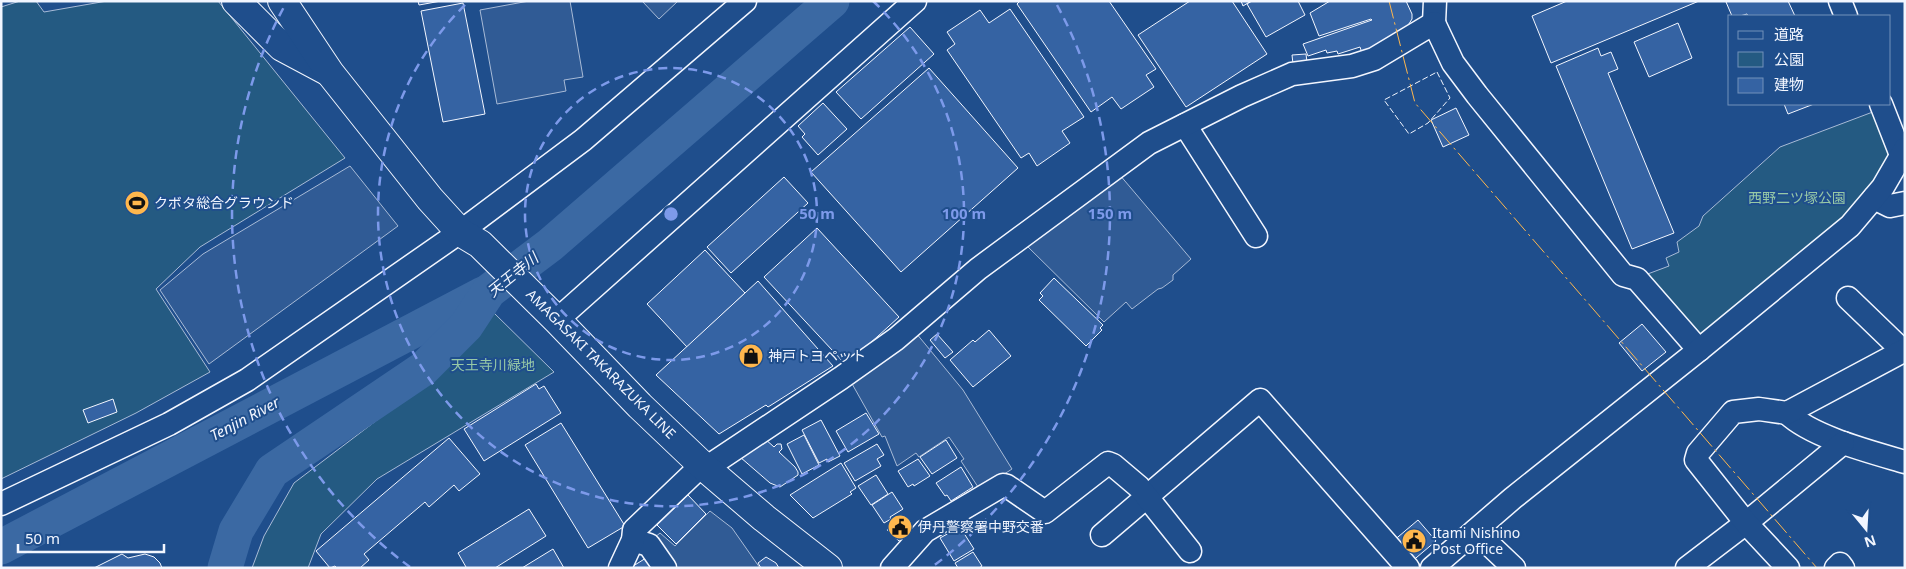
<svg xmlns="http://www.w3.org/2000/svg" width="1906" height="569" viewBox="0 0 1906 569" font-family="'Noto Sans','Noto Sans JP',sans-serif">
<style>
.green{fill:#245a82;stroke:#a8bbd7}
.parking{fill:#305b95;stroke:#a8bbd7}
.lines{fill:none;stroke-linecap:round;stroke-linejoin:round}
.river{stroke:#3b69a3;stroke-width:35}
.building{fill:#3563a3;stroke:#f2f6ff}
.minor-casing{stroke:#f2f6ff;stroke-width:25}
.major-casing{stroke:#f2f6ff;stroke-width:30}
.minor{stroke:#1f4e8c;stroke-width:22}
.major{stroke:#1f4e8c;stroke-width:28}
.fence{stroke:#f2f6ff;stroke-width:1;stroke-dasharray:6 2.5;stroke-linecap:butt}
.power{stroke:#ffb74d;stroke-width:1;stroke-dasharray:18 4 2.5 4;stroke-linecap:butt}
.ring{fill:none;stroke:#7d9aea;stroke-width:2.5;stroke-dasharray:9 6}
.labels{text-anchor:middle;stroke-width:4;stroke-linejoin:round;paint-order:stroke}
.park-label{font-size:14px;fill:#97c8a6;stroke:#1f4e8c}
.poi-label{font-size:14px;fill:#f2f6ff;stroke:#1f4e8c;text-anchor:start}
.street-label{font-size:14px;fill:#f2f6ff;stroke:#1f4e8c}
.water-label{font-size:15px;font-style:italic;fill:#f2f6ff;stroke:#1f4e8c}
.centre{fill:#7d9aea;stroke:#1f4e8c;stroke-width:2.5}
.ring-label{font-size:15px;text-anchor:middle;font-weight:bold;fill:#7d9aea;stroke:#1f4e8c;stroke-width:4;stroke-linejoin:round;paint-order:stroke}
</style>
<rect width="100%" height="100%" fill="#1f4e8c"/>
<!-- green -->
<g class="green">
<polygon points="20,1 36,1 44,12 107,1 218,1 345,158 200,247 156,289 210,372 136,413 1,479 1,7"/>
<polygon points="1878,110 1893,148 1863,206 1702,339 1645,275 1669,266 1666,258 1679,252 1677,242 1699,226 1703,216 1780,147"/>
<polygon points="493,312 554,372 377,479 321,534 308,568 252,568 264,536 294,483 418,389"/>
</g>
<!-- parking -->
<g class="parking">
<polygon points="529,1 570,1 583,77 564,80 566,91 497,104 480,10"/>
<polygon points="642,1 678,1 659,19"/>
<polygon points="350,166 398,226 209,364 160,290 203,254"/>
<polygon points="1119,174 1191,259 1173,275 1173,280 1162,288 1158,289 1132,309 1126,302 1104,322 1025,244"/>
<polygon points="916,333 963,390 1012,469 980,490 961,461 964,459 949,437 919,457 916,453 897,466 885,436 882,437 851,382"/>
<polygon points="710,511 732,528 760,568 675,568 654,538 660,533 675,546"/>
</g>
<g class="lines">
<!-- river -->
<g class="river">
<polyline points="1,547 483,294"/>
<polyline points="225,568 236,531 272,471 423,369 466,326 489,291 550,245 832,1"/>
</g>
</g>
<!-- building -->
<g class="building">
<polygon points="418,1 441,1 419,5"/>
<polygon points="1020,1 1109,1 1156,69 1146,75 1154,87 1121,109 1112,97 1091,112 1017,4"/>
<polygon points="1190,1 1232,1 1267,54 1186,107 1138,35"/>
<polygon points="1241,1 1251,1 1243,6"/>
<polygon points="1252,1 1298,1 1305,15 1266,37 1247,4"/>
<polygon points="1330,1 1406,1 1412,14 1412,19 1407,27 1362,53 1360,47 1338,54 1337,51 1327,53 1326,50 1308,56 1303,44 1372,20 1371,19 1319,36 1310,13"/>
<polygon points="1567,1 1699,1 1551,63 1532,16"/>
<polygon points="1728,1 1788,1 1795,16 1748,16 1747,14 1740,16 1732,16 1726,2"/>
<polygon points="463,3 485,114 443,122 421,11"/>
<polygon points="1010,9 1084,117 1062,131 1070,143 1037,166 1029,153 1021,158 947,50 955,44 947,32 980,10 989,23"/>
<polygon points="1678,23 1692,58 1649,77 1634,42"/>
<polygon points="910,27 934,54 861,119 836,92"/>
<polygon points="1598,48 1601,56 1611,52 1618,69 1608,73 1674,233 1632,249 1556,66"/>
<polygon points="1306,54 1307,62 1293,64 1292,55"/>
<polygon points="929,68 1018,168 901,272 811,172"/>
<polygon points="823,103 847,129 818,155 802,137 805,134 798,126"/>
<polygon points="1784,104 1814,104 1788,114"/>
<polygon points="1456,108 1469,135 1443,147 1431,120"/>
<polygon points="784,177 808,203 731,273 707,247"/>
<polygon points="817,228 899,317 846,365 764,277"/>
<polygon points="705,250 745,293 687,347 647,304"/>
<polygon points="1054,278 1103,325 1100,328 1102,330 1086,346 1039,300 1043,296 1040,293"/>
<polygon points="758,281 833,366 768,407 766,405 719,434 656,375"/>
<polygon points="1642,324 1666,352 1642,371 1619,343"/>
<polygon points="989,330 1011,356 973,387 950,360 973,340 975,342"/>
<polygon points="937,334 953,352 945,358 930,340"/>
<polygon points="536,384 539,389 544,386 561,413 484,461 464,429"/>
<polygon points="113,399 117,412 88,423 83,410"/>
<polygon points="866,413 879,434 848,452 836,431"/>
<polygon points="821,420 840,456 828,462 827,459 819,463 802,430"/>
<polygon points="561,423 625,526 588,548 525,445"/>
<polygon points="804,435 819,465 802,474 787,444"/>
<polygon points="449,438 480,474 459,491 454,485 429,507 425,502 364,554 369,560 360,568 337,568 335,566 330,568 316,551"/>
<polygon points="764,438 774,447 777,444 781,444 782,449 779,452 795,467 798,472 798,475 780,487 770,483 740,457"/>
<polygon points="946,440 957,458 932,474 920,457"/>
<polygon points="877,444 884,455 877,459 881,466 855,481 844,463"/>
<polygon points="918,459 930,476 914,486 913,484 908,487 898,471"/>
<polygon points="841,463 856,488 850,492 852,494 813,518 790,495"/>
<polygon points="961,467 973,487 951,501 947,495 945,496 936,483"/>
<polygon points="876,475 888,494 871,505 858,486"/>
<polygon points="892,492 903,509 890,517 891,519 884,523 872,505"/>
<polygon points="688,495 706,514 676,544 657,525"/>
<polygon points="529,509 546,536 495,568 464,568 466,567 458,553"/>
<polygon points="901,515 908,521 906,524 914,532 905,541 899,541 887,530"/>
<polygon points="1418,520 1436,541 1410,563 1392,542"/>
<polygon points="960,527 974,549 954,561 940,538"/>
<polygon points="553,549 564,568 522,568"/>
<polygon points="973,552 982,566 979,568 958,568 955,563"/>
<polygon points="122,554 128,558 145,554 154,557 160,563 162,568 94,568"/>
<polygon points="766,557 776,563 779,568 761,568 758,563"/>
<polygon points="646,558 652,568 630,568"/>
</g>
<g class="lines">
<defs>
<g id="minor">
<polyline points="1840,1 1846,16"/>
<polyline points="1434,23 1435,1"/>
<polyline points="1881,104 1901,155"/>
<polyline points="1185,125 1256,236"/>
<polyline points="1874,198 1890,206 1905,203"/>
<polyline points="1848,298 1902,350"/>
<polyline points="557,320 915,1"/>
<path d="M1787 413C1812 437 1871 452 1905 462"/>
<polyline points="706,468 841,378 896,339 978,269 1149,143 1242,96 1292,74 1352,66 1374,59 1434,23 1453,63 1477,95 1623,275 1637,279 1699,350"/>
<polyline points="1,504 169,424 247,380 460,232 583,140 745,1"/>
<polyline points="1475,531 1514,568"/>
<polyline points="1102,535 1260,400 1408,568"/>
<polyline points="633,540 649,545 665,568"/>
<polyline points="620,568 633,540 634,530 702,465"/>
<polyline points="892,568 925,531 1003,485 1007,486 1045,512 1108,463 1113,465 1139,487 1190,551"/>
<polyline points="1432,568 1513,498 1699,350 1850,226 1883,187 1905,149"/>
<polyline points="1687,568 1746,523 1843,443"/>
<polyline points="1788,568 1746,523 1696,460 1698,453 1733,412 1759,409 1787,413 1905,350"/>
<polyline points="1836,568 1840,564 1843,568"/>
</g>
<g id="major">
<polyline points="236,1 282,47 327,71"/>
<polyline points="282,1 330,73 430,199 460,232 480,244 557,320 640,406 702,465 764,518 828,568"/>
</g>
</defs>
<!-- minor casing -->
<use href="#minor" class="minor-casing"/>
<!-- major casing -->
<use href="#major" class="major-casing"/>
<!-- minor -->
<use href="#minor" class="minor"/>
<!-- major -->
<use href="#major" class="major"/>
<!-- fence -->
<polygon class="fence" points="1437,72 1450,98 1428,123 1409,134 1384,100"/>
<!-- power -->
<polyline class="power" points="1389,1 1415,103 1817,568"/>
</g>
<!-- distance rings -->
<g class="ring">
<circle cx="671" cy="214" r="146"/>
<path d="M873 1A293 293 0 1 1 469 1"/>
<path d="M410 567A439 439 0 0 1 285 5M1057 5A439 439 0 0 1 932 567"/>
</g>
<!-- icons -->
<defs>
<symbol id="stadium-disc" viewBox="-11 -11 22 22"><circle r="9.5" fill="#ffb74d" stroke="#1f4e8c"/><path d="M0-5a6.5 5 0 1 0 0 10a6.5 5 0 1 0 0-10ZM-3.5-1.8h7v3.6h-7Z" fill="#111"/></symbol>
<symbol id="shop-disc" viewBox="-11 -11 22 22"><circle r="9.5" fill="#ffb74d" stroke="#1f4e8c"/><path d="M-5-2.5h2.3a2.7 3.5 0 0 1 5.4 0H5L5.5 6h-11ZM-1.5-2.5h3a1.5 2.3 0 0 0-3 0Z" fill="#111"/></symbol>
<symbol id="civic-disc" viewBox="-11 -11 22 22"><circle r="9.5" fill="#ffb74d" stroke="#1f4e8c"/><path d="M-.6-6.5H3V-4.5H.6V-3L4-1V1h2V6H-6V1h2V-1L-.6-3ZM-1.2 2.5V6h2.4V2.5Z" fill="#111"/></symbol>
</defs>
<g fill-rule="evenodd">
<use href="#stadium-disc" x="123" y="189" width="28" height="28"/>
<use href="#shop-disc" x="737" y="342" width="28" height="28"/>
<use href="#civic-disc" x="886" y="513" width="28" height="28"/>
<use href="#civic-disc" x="1400" y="527" width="28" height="28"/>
</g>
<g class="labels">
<!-- park labels -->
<g class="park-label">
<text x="1797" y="203">西野二ツ塚公園</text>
<text x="493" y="370">天王寺川緑地</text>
</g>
<!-- poi labels -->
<g class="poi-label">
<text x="154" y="208">クボタ総合グラウンド</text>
<text x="768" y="361">神戸トヨペット</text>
<text x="918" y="532">伊丹警察署中野交番</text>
<text x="1432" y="538">Itami Nishino<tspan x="1432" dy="16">Post Office</tspan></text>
</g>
<!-- street labels -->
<g class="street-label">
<text transform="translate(601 364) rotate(45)" y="5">AMAGASAKI TAKARAZUKA LINE</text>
</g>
<!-- water labels -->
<g class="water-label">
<text transform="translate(513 275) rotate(-39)" y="5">天王寺川</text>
<text transform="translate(245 419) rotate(-28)" y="5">Tenjin River</text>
</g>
</g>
<circle cx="671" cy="214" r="8" class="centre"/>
<g class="ring-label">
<text x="817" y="219">50 m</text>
<text x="964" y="219">100 m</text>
<text x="1110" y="219">150 m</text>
</g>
<!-- border -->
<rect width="1906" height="569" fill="none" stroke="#f2f6ff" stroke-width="5"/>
<!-- legend -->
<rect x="1728" y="15" width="162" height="90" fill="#1f4e8c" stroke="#7391ba"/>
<rect x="1738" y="31" width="25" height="8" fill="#1f4e8c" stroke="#7391ba"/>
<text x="1774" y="40" font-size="15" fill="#f2f6ff">道路</text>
<rect x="1738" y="52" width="25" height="15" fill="#245a82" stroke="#7391ba"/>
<text x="1774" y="65" font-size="15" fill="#f2f6ff">公園</text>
<rect x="1738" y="78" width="25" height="15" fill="#3563a3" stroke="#7391ba"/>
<text x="1774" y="90" font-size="15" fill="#f2f6ff">建物</text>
<!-- north arrow -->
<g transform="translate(1866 529) rotate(162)" stroke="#1f4e8c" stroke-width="4" paint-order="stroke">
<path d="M0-4L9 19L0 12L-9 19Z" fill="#f2f6ff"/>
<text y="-8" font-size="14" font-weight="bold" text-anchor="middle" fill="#f2f6ff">N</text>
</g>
<!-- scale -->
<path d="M18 544v8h146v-8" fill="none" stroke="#f2f6ff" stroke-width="2.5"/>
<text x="25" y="544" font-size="15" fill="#f2f6ff" stroke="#1f4e8c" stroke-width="4" paint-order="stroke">50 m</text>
</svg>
